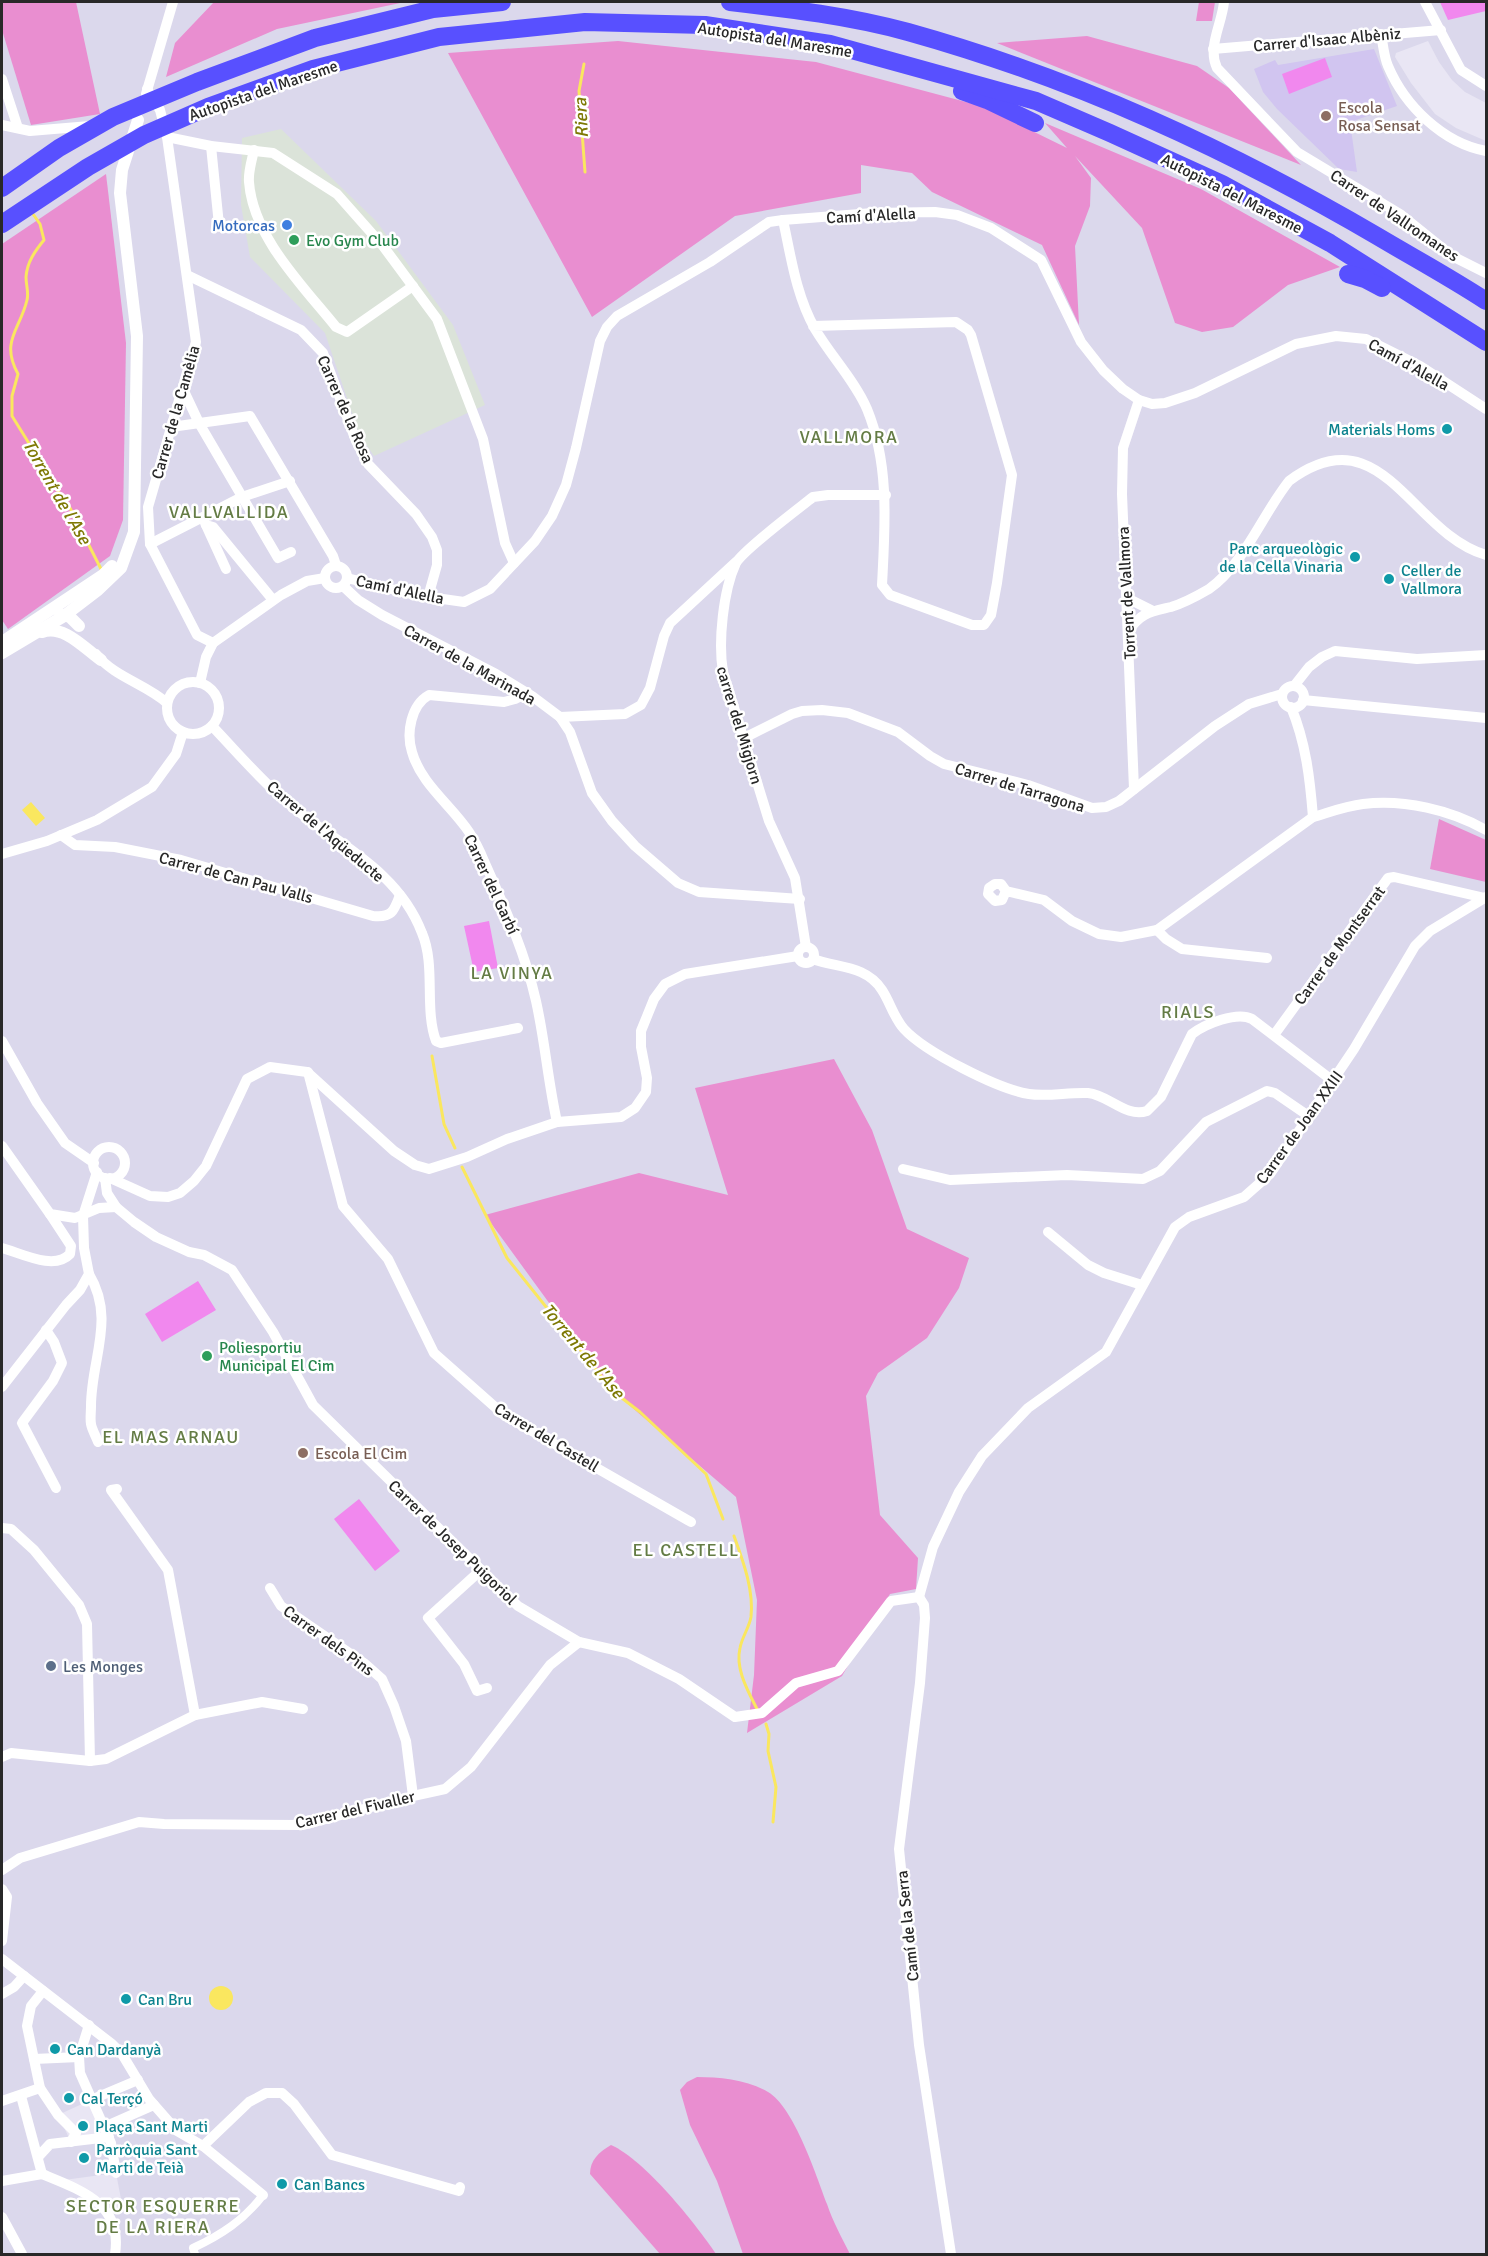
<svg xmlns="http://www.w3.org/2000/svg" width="1488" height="2256" viewBox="0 0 1488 2256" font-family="Signika,sans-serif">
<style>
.industrial{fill:#dbe3d9}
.education{fill:#d1c5f0}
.green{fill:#e98ed0}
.pitch{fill:#f188ee}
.plaza{fill:#e9e6f4}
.water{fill:#fae75f}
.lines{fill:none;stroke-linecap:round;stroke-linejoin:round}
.stream{stroke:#fae75f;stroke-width:3}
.pedestrian{stroke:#fff;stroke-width:8}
.minor{stroke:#fff;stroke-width:10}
.tertiary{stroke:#fff;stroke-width:12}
.motorway{stroke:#5850ff;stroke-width:18}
.education-dot{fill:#8d6e63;stroke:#fff;stroke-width:2}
.shop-dot{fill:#3f7fe0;stroke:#fff;stroke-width:2}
.leisure-dot{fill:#2e9e5b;stroke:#fff;stroke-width:2}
.culture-dot{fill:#0f9aa8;stroke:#fff;stroke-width:2}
.service-dot{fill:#5c6f8a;stroke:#fff;stroke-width:2}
.labels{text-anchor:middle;stroke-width:5;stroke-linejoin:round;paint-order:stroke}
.street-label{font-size:16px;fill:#282828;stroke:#fff}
.education-label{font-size:16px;fill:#785e54;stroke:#fff;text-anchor:start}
.shop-label{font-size:16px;fill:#366cbe;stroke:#fff;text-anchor:end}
.leisure-label{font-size:16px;fill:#27864d;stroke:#fff;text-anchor:start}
.culture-label{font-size:16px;fill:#0d838f;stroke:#fff;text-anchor:start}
.service-label{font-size:16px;fill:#4e5e75;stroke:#fff;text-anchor:start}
.water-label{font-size:18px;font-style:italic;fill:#7e7905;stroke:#fff}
.neighbourhood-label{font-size:18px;letter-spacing:1.5px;fill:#647c45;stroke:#fff}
</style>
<rect width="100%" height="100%" fill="#dbd8ec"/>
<!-- industrial -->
<polygon class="industrial" points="281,129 376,221 453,325 485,405 374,456 359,434 325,333 250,257 241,205 242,138"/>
<!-- education -->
<polygon class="education" points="1374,49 1397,106 1350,122 1357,172 1339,169 1277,109 1263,92 1254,69 1275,60 1278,65"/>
<!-- green -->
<g class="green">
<polygon points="2,2 76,2 100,114 31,125 2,30"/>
<polygon points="214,2 405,2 277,29 166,77 175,43"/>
<polygon points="1199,2 1215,2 1212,21 1196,21"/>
<polygon points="1087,36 1197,66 1229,88 1301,165 997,43"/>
<polygon points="618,41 816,62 981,106 1067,148 1045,123 1201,189 1340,267 1288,285 1233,327 1202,332 1175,323 1142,228 1075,156 1091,178 1090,206 1075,246 1079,325 1042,245 932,192 912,173 861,165 861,193 735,216 592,317 448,53"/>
<polygon points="106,174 126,343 123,520 110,556 8,629 2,620 2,244"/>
<polygon points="1439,819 1486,840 1486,882 1430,869"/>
<polygon points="834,1059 872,1130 907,1229 969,1258 959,1288 927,1338 878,1373 866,1396 880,1515 918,1558 916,1589 890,1594 842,1676 747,1733 754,1675 757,1600 736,1497 614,1392 485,1215 639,1173 728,1195 695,1088"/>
<path d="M697 2077C720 2077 748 2080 768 2092 794 2107 816 2175 827 2204 833 2222 842 2238 850 2254H743L717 2181 690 2125 680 2090 687 2082Z"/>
<path d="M611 2145C645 2160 695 2223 716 2254H660L590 2174C590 2160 599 2152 611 2145Z"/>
</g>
<!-- pitch -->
<g class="pitch">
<polygon points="1440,2 1486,2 1486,11 1448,20"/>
<polygon points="1325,58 1332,77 1289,94 1282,74"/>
<polygon points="489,921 498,968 474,972 464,926"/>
<polygon points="198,1281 216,1310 162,1342 145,1314"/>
<polygon points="359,1499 400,1551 375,1571 334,1519"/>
</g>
<!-- plaza -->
<g class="plaza">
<polygon points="1428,41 1439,62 1452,80 1465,92 1486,103 1486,141 1456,128 1435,114 1411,83 1395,57 1396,53"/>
<polygon points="93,2099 109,2137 71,2142 58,2115"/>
<polygon points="116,2173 121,2199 97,2202 64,2180"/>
</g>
<!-- water -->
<g class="water">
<polygon points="31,802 45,818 36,826 22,810"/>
<circle cx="221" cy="1998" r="12"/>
</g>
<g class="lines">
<!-- stream -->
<g class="stream">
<polyline points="584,64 579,91 585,172"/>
<path d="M33 214 40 224 44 240C35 251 27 262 26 277 26 285 29 293 27 300 20 330 0 341 18 374L12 396V416L40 461 41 467 70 508 101 569"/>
<polyline points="432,1056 444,1124 455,1148"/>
<polyline points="462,1167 507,1258 614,1392 640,1412 706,1474 723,1519"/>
<path d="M734 1536C743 1561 754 1590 751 1617 749 1628 742 1637 740 1648 735 1669 748 1691 757 1709"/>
<polyline points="766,1724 769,1734 768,1751 776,1787 773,1822"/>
</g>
<!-- pedestrian -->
<path class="pedestrian" d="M195 2254 193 2248C221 2235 244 2220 263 2195"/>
<!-- minor -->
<g class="minor">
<path d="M1224 2C1222 24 1207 47 1217 68L1297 152 1400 214 1452 256 1486 273"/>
<polyline points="1425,2 1461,70 1486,86"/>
<path d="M1381 34C1383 44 1384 57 1388 66 1405 106 1443 143 1486 151"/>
<polyline points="1213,49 1441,30"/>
<polyline points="2,79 18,128"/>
<polyline points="147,89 160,110 167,137 211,146 273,153 337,194 383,246 437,319 483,439 505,543 514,563"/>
<polyline points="146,94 173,2"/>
<polyline points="2,125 30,131 90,126"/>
<polyline points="167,137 196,342 148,507 150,544 197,635 213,643"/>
<polyline points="211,146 219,225"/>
<path d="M254 150C252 160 248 172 249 182 253 237 303 286 336 327L347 332 413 286"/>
<path d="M783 220C791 257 796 295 815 329 831 356 855 381 867 409 890 465 885 526 882 585L890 595 972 625H984L991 615 997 583 1012 475 971 335 968 330 956 322 813 326"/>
<polyline points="187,275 301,330 323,353 356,441 368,464 416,514 432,537 437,550 437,565 428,597"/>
<polyline points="183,389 199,423 278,558 291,552"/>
<polyline points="171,427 250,416 333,556 336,565"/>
<polyline points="205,523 226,569"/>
<polyline points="206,525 213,527 273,600"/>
<polyline points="150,544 242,497 290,481"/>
<circle cx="336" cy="577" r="11"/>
<polyline points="347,578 415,595 464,602 490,589 535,541 552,516 566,485 576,448 600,341 607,327 617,316 710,262 769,222 783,220 873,213 935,212 957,215 991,228 1041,260 1081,342 1103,370 1123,389 1139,400 1152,404 1165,403 1195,393 1296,344 1336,336 1366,339 1420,366 1486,409"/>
<polyline points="343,586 358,600 382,615 496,674 532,696 560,717 625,714 641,705 650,688 664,636 670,623 736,562"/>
<polyline points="1127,598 1151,610"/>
<path d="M1128 631C1142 612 1150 612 1171 607 1184 603 1197 596 1209 589 1245 563 1262 515 1289 481 1382 412 1410 533 1486 555"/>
<path d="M96 654C114 677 146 684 167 703"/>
<circle cx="193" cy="708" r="26"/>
<polyline points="200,683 206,657 213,643 281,595 307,581 325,578"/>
<polyline points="1294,686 1309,667 1322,657 1335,651 1417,659 1486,655"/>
<circle cx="1293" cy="697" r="11"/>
<path d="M527 693 515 699 504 702 429 695C411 705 406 733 412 752 421 784 451 805 469 832 475 841 480 851 484 861 504 906 525 952 536 1001 545 1041 548 1082 557 1122"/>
<polyline points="1303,700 1486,718"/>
<path d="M1291 707C1306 743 1310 779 1313 817"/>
<polyline points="560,717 570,732 592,793 612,821 635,846 678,883 699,892 800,899"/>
<path d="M212 726C237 752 261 781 289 804 337 844 398 870 422 933 436 966 424 1008 436 1041L441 1043 518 1028"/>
<polyline points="744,738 792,714 802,711 822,710 848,713 898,732 930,756 944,764 1028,785 1092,808 1106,807 1119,801 1215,726 1249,704 1282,694"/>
<polyline points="1134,789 1122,494 1123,448 1139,400"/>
<path d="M61 835 75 845 115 847 181 860 373 916C392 918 394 911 400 895"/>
<polyline points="2,854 47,841 97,820 152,787 176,754 183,732"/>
<polyline points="1006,891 1001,884 995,884 989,888 988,894 995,901 1002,900 1006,891 1044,900 1072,921 1099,934 1121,937 1157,930"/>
<circle cx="806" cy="955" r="8"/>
<path d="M806 947 795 878 769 821 723 672C718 642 723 591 736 563 743 550 798 509 813 497L828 495H886"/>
<path d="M1267 958 1182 949 1166 939 1157 930 1313 817C1330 812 1346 806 1363 804 1404 799 1451 810 1486 830"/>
<path d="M813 959C837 968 866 965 882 990 890 1002 894 1018 904 1029 925 1052 998 1089 1029 1094 1048 1097 1068 1092 1088 1093 1109 1095 1126 1118 1147 1111L1161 1097 1192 1034C1205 1024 1237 1011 1252 1019L1333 1081"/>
<polyline points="1274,1035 1388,878 1394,877 1485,898"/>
<polyline points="2,1041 37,1103 65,1143 94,1163"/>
<polyline points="308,1072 343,1206 388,1259 434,1353 504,1415 691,1522"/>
<polyline points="2,1146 50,1214 75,1218 99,1208 116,1207"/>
<circle cx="109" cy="1163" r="16"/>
<polyline points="903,1169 950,1180 1067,1175 1143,1179 1160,1171 1206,1122 1267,1091 1275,1093 1310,1117"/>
<polyline points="105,1178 107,1193 116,1207 134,1222 156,1237 189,1252 204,1255 232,1270 273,1332 313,1405 518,1606 579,1642 628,1653 679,1679 735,1717 762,1713 796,1683 838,1671 891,1601 919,1597"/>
<polyline points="110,1178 150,1196 168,1197 180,1193 194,1181 206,1166 247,1079 270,1067 307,1072 394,1151 415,1165 429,1169 467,1157 507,1139 557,1122 621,1117 635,1108 646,1092 647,1078 641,1047 641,1031 654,999 665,984 685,974 798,956"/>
<polyline points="1048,1232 1088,1265 1104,1273 1142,1285"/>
<path d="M2 1248C21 1253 54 1271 70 1254L71 1246 50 1214"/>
<path d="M89 1274C116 1319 91 1359 91 1406 91 1412 90 1419 91 1424 92 1430 96 1436 98 1442"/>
<polyline points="46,1330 54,1342 62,1363 53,1381 22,1423 56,1488"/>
<polyline points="2,1387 66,1305 80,1290 89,1274 84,1248 83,1216 97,1172"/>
<polyline points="117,1489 111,1490 168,1570 195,1715"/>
<polyline points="2,1528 11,1529 34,1550 79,1605 87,1624 90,1761"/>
<polyline points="481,1570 428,1618 464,1664 477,1691 487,1688"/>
<polyline points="270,1588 281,1606 364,1663 382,1679 394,1706 406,1741 413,1796"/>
<polyline points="919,1597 933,1547 959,1492 982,1456 1028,1408 1106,1352 1175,1227 1189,1217 1244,1197 1270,1174 1354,1049 1415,946 1430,931 1486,897"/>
<polyline points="919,1597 924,1605 925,1618 920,1683 899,1849 919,2045 951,2254"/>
<polyline points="2,1757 11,1753 90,1761 106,1759 195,1715 262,1702 303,1709"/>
<polyline points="2,1870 20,1858 139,1822 164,1824 303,1825 413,1796 445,1789 471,1767 550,1665 579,1642"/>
<polyline points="2,1889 7,1897 2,1941"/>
<polyline points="2,1959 112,2044 122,2054 149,2099 177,2131 203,2146 263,2195"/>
<polyline points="43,1991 31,2006 27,2026 40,2088 58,2115 76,2133 71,2142"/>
<polyline points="2,1994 14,1987 24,1976"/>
<polyline points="89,2025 79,2057 80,2073 111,2143 116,2173"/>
<polyline points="34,2059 79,2057"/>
<polyline points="21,2096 42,2174"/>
<polyline points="93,2099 138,2080"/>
<polyline points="2,2101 40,2088"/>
<polyline points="104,2127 154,2105"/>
<polyline points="203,2146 249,2102 266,2093 282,2093 294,2104 332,2155 459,2191 460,2187"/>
<polyline points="38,2157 50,2144 109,2137"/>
<path d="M42 2174C81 2190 123 2204 115 2254"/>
<polyline points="2,2181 42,2174"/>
<polyline points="2,2217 22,2254"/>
</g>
<!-- tertiary -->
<g class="tertiary">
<polyline points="60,614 70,617 79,626"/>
<path d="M42 632C64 624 85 649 101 660"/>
<polyline points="2,642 103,575 112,566"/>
<polyline points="2,653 64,616 98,590 121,568 134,532 137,336 120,193 122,170 138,120"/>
</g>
<!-- motorway -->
<g class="motorway">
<path d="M730 2C790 9 850 16 908 32 1076 79 1228 149 1377 236 1414 258 1451 278 1486 301"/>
<polyline points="962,91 987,100 1035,123"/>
<polyline points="2,188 59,148 113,117 197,82 315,38 433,9 502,2"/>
<polyline points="2,224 88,167 144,135 208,107 313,69 439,37 585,22 705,25 830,44 1036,101 1110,133 1222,184 1330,243 1486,342"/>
<polyline points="1348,274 1365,279 1382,288"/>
</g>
</g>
<!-- markers -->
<g class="education-dot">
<circle cx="1326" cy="116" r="6"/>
<circle cx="303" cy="1453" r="6"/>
</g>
<circle class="shop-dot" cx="287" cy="225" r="6"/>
<g class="leisure-dot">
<circle cx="294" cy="240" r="6"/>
<circle cx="207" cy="1356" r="6"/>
</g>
<g class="culture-dot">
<circle cx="1447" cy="429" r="6"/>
<circle cx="1355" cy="557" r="6"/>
<circle cx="1389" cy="579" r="6"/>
<circle cx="126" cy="1999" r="6"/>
<circle cx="55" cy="2049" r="6"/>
<circle cx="69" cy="2098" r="6"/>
<circle cx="83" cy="2126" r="6"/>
<circle cx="84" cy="2158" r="6"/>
<circle cx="282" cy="2184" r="6"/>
</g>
<circle class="service-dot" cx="51" cy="1666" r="6"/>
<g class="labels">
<!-- street labels -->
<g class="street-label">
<text transform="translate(775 39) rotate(9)" y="6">Autopista del Maresme</text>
<text transform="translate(1327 39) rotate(-5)" y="6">Carrer d'Isaac Albèniz</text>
<text transform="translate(263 90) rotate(-19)" y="6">Autopista del Maresme</text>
<text transform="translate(1232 193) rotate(27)" y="6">Autopista del Maresme</text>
<text transform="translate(871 215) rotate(-3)" y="6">Camí d'Alella</text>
<text transform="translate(1395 215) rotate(34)" y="6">Carrer de Vallromanes</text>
<text transform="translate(1409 364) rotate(29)" y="6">Camí d'Alella</text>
<text transform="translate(346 409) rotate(66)" y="6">Carrer de la Rosa</text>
<text transform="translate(175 412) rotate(-74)" y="6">Carrer de la Camèlia</text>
<text transform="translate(400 589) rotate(12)" y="6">Camí d'Alella</text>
<text transform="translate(1126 593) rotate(-93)" y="6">Torrent de Vallmora</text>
<text transform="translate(470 664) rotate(29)" y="6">Carrer de la Marinada</text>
<text transform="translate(740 725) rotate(73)" y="6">carrer del Migjorn</text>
<text transform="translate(1020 787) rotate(17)" y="6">Carrer de Tarragona</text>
<text transform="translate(326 831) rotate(40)" y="6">Carrer de l'Aqüeducte</text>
<text transform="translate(236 877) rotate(15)" y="6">Carrer de Can Pau Valls</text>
<text transform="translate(492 884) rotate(65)" y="6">Carrer del Garbí</text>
<text transform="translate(1339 945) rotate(-54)" y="6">Carrer de Montserrat</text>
<text transform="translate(1299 1127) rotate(-54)" y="6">Carrer de Joan XXIII</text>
<text transform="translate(547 1437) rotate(31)" y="6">Carrer del Castell</text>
<text transform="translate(453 1542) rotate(44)" y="6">Carrer de Josep Puigoriol</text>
<text transform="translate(329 1640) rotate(36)" y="6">Carrer dels Pins</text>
<text transform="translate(355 1809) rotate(-13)" y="6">Carrer del Fivaller</text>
<text transform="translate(907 1926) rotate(-96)" y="6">Camí de la Serra</text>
</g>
<!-- education labels -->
<g class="education-label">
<text x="1338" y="113">Escola<tspan x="1338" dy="18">Rosa Sensat</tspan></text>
<text x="315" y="1459">Escola El Cim</text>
</g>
<!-- shop labels -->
<g class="shop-label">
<text x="275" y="231">Motorcas</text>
</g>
<!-- leisure labels -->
<g class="leisure-label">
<text x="306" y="246">Evo Gym Club</text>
<text x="219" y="1353">Poliesportiu<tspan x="219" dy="18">Municipal El Cim</tspan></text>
</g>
<!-- culture labels -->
<g class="culture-label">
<text x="1435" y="435" text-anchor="end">Materials Homs</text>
<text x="1343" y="554" text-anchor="end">Parc arqueològic<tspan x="1343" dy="18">de la Cella Vinaria</tspan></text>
<text x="1401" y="576">Celler de<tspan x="1401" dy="18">Vallmora</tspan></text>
<text x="138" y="2005">Can Bru</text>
<text x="67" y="2055">Can Dardanyà</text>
<text x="81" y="2104">Cal Terçó</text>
<text x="95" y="2132">Plaça Sant Marti</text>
<text x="96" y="2155">Parròquia Sant<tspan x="96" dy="18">Marti de Teià</tspan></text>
<text x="294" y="2190">Can Bancs</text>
</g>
<!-- service labels -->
<g class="service-label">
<text x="63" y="1672">Les Monges</text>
</g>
<!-- water labels -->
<g class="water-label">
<text transform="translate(581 118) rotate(-93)" y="6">Riera</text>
<text transform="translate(57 492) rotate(60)" y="6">Torrent de l'Ase</text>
<text transform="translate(583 1351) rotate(50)" y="6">Torrent de l'Ase</text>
</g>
<!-- neighbourhood labels -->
<g class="neighbourhood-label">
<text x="849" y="443">VALLMORA</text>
<text x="229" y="518">VALLVALLIDA</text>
<text x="512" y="979">LA VINYA</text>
<text x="1188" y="1018">RIALS</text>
<text x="171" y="1443">EL MAS ARNAU</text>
<text x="686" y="1556">EL CASTELL</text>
<text x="153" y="2212">SECTOR ESQUERRE<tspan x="153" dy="21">DE LA RIERA</tspan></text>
</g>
</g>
<!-- border -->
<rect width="1488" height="2256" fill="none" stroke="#282828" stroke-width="6"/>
</svg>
